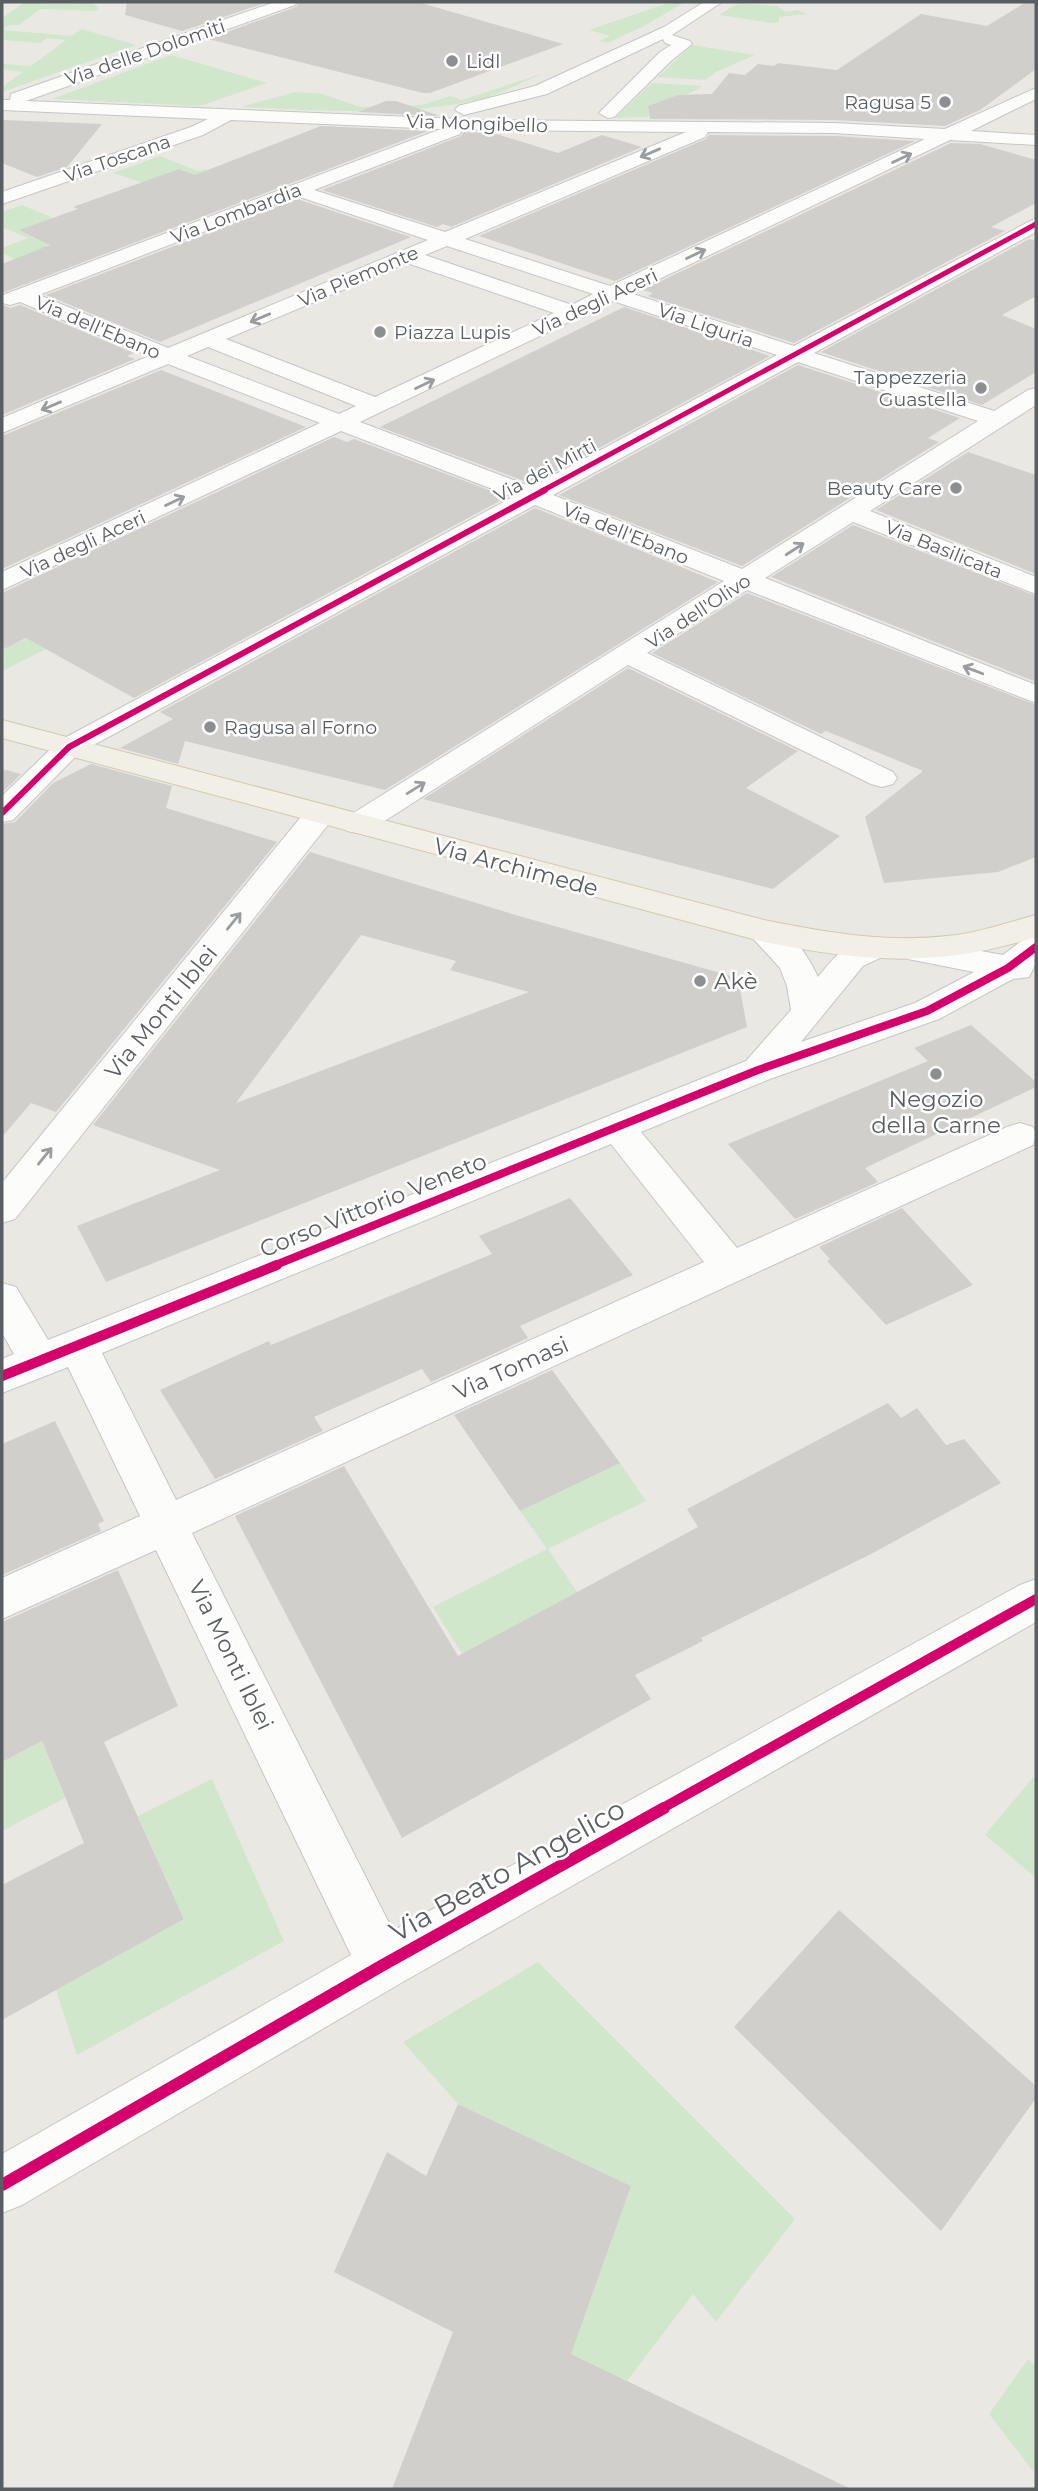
<svg xmlns="http://www.w3.org/2000/svg" width="1038" height="2491" viewBox="0 0 1038 2491" font-family="Montserrat,sans-serif">
<style>
.green{fill:#d1e7cc}
.building{fill:#d0cfcc;fill-rule:evenodd}
.lines{fill:none;stroke-linecap:round;stroke-linejoin:round}
.minor-casing{stroke:#c6c6c6;stroke-width:2}
.major-casing{stroke:#d4c8af;stroke-width:2}
.minor{fill:#fcfcfb;fill-rule:evenodd}
.major{fill:#f2efe6;fill-rule:evenodd}
.cycleway-far4-casing{stroke:#fff;stroke-width:8}
.cycleway-far3-casing{stroke:#fff;stroke-width:10}
.cycleway-far2-casing{stroke:#fff;stroke-width:12}
.cycleway-far1-casing{stroke:#fff;stroke-width:14}
.cycleway-casing{stroke:#fff;stroke-width:17}
.cycleway-far4{stroke:#d6006c;stroke-width:5}
.cycleway-far3{stroke:#d6006c;stroke-width:6}
.cycleway-far2{stroke:#d6006c;stroke-width:8}
.cycleway-far1{stroke:#d6006c;stroke-width:10}
.cycleway{stroke:#d6006c;stroke-width:12}
.oneway{stroke:#9a9d9f}
.poi-dot{fill:#8c8e8f;stroke:#fff;stroke-width:2.5}
.labels{text-anchor:middle;stroke-width:5;stroke-linejoin:round;paint-order:stroke}
.far-street-label{font-size:19px;fill:#595e62;stroke:#fff}
.far-poi-label{font-size:19px;fill:#595e62;stroke:#fff;text-anchor:start}
.street-label{font-size:23px;fill:#595e62;stroke:#fff}
.poi-label{font-size:23px;fill:#595e62;stroke:#fff;text-anchor:start}
.near-street-label{font-size:28px;fill:#595e62;stroke:#fff}
</style>
<rect width="100%" height="100%" fill="#eae8e3"/>
<!-- green -->
<g class="green">
<polygon points="25,2 62,4 92,2 99,8 96,11 40,9 19,25 9,25 2,29 2,18"/>
<polygon points="671,2 685,2 644,26 608,43 600,41 610,36 589,30"/>
<polygon points="744,4 777,6 786,12 797,10 808,14 779,17 779,22 772,23 719,15 735,5"/>
<polygon points="82,29 136,45 2,92 2,87 23,72 2,69 2,64 31,66 66,40 47,38 40,43 2,40 2,30 72,36"/>
<polygon points="692,45 755,55 716,72 705,80 658,77"/>
<polygon points="171,55 267,83 200,106 52,99"/>
<path d="M544 73C523 82 502 93 480 99 401 118 320 110 240 107L295 92 322 94 361 107 422 105 450 96 462 100Z"/>
<polygon points="652,83 703,86 686,95 648,106 649,117 615,118"/>
<polygon points="160,156 198,171 205,169 257,191 215,183 180,169 158,177 149,185 113,173"/>
<polygon points="22,205 78,228 46,246 75,259 2,287 2,273 24,264 2,253 2,248 28,238 2,227 2,212"/>
<polygon points="133,606 2,671 2,650 93,607"/>
<polygon points="620,1463 646,1501 548,1549 578,1593 462,1654 433,1607 547,1549 520,1511"/>
<polygon points="42,1741 65,1798 2,1831 2,1762"/>
<polygon points="1036,1774 1036,1878 985,1835"/>
<polygon points="212,1779 284,1941 77,2055 56,1990 184,1919 138,1816"/>
<polygon points="538,1962 795,2219 716,2322 693,2294 627,2381 544,2341 588,2306 631,2186 458,2104 403,2042"/>
<polygon points="1028,2359 1036,2367 1036,2475 989,2414"/>
</g>
<!-- building -->
<g class="building">
<polygon points="127,2 268,2 182,31 125,15"/>
<polygon points="300,2 418,2 563,44 430,93 423,93 208,39 296,7"/>
<polygon points="1026,2 1036,2 1036,69 980,110 945,126 835,120 650,119 648,106 678,95 712,94 729,73 745,75 758,64 774,66 778,63 837,70 921,14 987,26"/>
<polygon points="386,101 396,101 440,116 358,112"/>
<polygon points="2,120 102,124 67,167 37,177 2,163"/>
<polygon points="321,126 428,131 2,293 2,264 50,245 19,230 78,209 73,207 179,169 195,175"/>
<polygon points="464,132 493,133 558,153 602,135 642,147 451,227 443,224 437,227 322,190 461,136"/>
<polygon points="709,135 835,136 915,141 615,281 479,236 706,139"/>
<polygon points="951,143 980,144 1036,160 1036,203 991,227 1005,231 794,343 648,296 653,293 642,290"/>
<polygon points="297,199 411,237 160,342 46,295"/>
<polygon points="1029,239 1036,241 1036,296 1002,315 1036,329 1036,372 982,405 821,352"/>
<polygon points="2,305 11,308 20,305 134,353 127,356 135,359 2,415"/>
<polygon points="624,307 770,356 532,484 380,427"/>
<polygon points="798,365 960,418 928,438 939,442 742,566 559,495"/>
<polygon points="161,370 306,427 2,569 2,436"/>
<polygon points="334,437 347,442 354,439 507,497 134,698 26,638 2,650 2,593"/>
<polygon points="968,452 1036,475 1036,574 876,510"/>
<polygon points="535,508 718,582 385,790 185,741 178,764 120,748 173,719 160,712"/>
<polygon points="853,525 1036,596 1036,682 771,577"/>
<polygon points="747,593 1036,705 1036,857 998,872 884,883 865,817 923,771 826,731 821,734 652,653"/>
<polygon points="628,668 798,751 746,788 840,836 773,889 423,799"/>
<polygon points="91,764 172,786 166,808 277,842 56,1112 31,1103 2,1137 2,824 15,822 53,783"/>
<polygon points="2,769 21,774 2,793"/>
<path d="M310 852 519 916 738 978 747 1027 106 1282 77 1226 220 1170 93 1125ZM361 935 456 961 450 970 529 992 236 1103Z"/>
<polygon points="971,1025 1036,1082 1036,1087 865,1168 878,1182 795,1219 728,1144 928,1061 914,1048"/>
<polygon points="570,1198 633,1275 520,1326 528,1338 431,1382 422,1369 314,1417 323,1431 215,1479 160,1390 269,1341 271,1345 492,1254 479,1236"/>
<polygon points="902,1208 973,1285 886,1325 827,1261 830,1259 819,1247"/>
<polygon points="552,1370 620,1463 520,1511 454,1415"/>
<polygon points="888,1403 901,1418 917,1408 946,1445 964,1439 1001,1483 871,1554 701,1638 703,1641 635,1675 651,1699 402,1838 235,1516 344,1466 458,1656 698,1527 687,1509"/>
<polygon points="55,1421 104,1521 98,1524 101,1531 2,1575 2,1444"/>
<polygon points="118,1570 178,1706 104,1742 184,1919 2,2020 2,1885 84,1843 42,1741 2,1762 2,1622"/>
<polygon points="839,1910 1036,2086 1036,2098 941,2231 734,2027"/>
<polygon points="458,2104 631,2186 571,2354 851,2489 392,2489 453,2332 334,2272 387,2152 426,2176"/>
</g>
<g class="lines">
<defs>
<g id="minor">
<path d="M275 2H297L295 5 26 101 485 120 835 123 945 129 1036 88V99L971 131 1036 135V145L950 140 630 293 794 346 1036 218V232L814 353 994 411 1028 390 1036 388V405L870 511 1036 577V594L853 522 765 578 1036 685V703L747 590 647 653 893 772 897 778 893 784 882 787 871 784 628 665 369 831 358 833 347 831 343 824 347 817 724 581 535 505 79 753 13 820 2 822V796L59 741 513 497 341 431 2 590V572L320 423 168 364 2 433V418L149 356 20 302 10 305 3 303V295L441 129 231 120 203 135 2 204V192L191 127 208 119 2 110V100H10L11 94ZM463 129 485 130 686 132 445 232 314 190 460 134ZM708 132 835 133 925 139 610 286 465 239 705 137ZM297 196 428 240 168 348 39 295ZM447 246 593 294 572 305 425 255ZM407 263 554 313 375 397 226 339ZM613 301 777 355 532 487 360 422ZM208 347 356 406 339 414 187 356ZM798 362 978 421 742 569 553 495Z"/>
<polygon points="704,2 722,2 672,35 690,41 692,44 672,60 614,117 608,118 599,113 660,52 671,45 665,43 663,39 547,94 464,115 455,110 458,106 535,86 664,27"/>
<polygon points="320,805 331,807 335,814 331,821 15,1219 2,1223 2,1183 309,807"/>
<path d="M763 921C789 928 807 953 818 977 835 956 854 932 884 940L889 948 884 956 863 966 801 1042 915 1003 974 972 908 959 903 951 908 943 920 940 1003 955 1024 939 1036 936V963L1029 977 1013 979 939 1019 770 1079 641 1132 737 1248 1007 1127 1020 1123 1033 1127 1036 1133 1033 1145 192 1533 393 1931 1020 1585 1036 1579V1622L401 1983 22 2205 2 2213V2154L351 1955 156 1550 2 1619V1578L140 1516 68 1367 2 1393V1359L14 1354 2 1333V1283L16 1287 48 1340 746 1061 791 1010 787 986 780 968 747 932 751 924ZM611 1144 704 1262 176 1500 102 1353Z"/>
</g>
<path id="major" d="M2 720 764 920C824 932 885 943 947 936 978 933 1006 923 1036 915V937C938 968 864 962 764 942L2 738Z"/>
</defs>
<!-- minor casing -->
<use href="#minor" class="minor-casing"/>
<!-- major casing -->
<use href="#major" class="major-casing"/>
<!-- minor -->
<use href="#minor" class="minor"/>
<!-- major -->
<use href="#major" class="major"/>
<defs>
<polyline id="cycleway-far4" points="542,491 1036,224"/>
<polyline id="cycleway-far3" points="2,813 69,747 545,490"/>
<polyline id="cycleway-far2" points="273,1266 758,1070 927,1011 1008,968 1036,947"/>
<g id="cycleway-far1">
<polyline points="2,1376 277,1265"/>
<polyline points="661,1809 1036,1599"/>
</g>
<polyline id="cycleway" points="2,2185 383,1965 664,1808"/>
</defs>
<!-- cycleway-far4 casing -->
<use href="#cycleway-far4" class="cycleway-far4-casing"/>
<!-- cycleway-far3 casing -->
<use href="#cycleway-far3" class="cycleway-far3-casing"/>
<!-- cycleway-far2 casing -->
<use href="#cycleway-far2" class="cycleway-far2-casing"/>
<!-- cycleway-far1 casing -->
<use href="#cycleway-far1" class="cycleway-far1-casing"/>
<!-- cycleway casing -->
<use href="#cycleway" class="cycleway-casing"/>
<!-- cycleway-far4 -->
<use href="#cycleway-far4" class="cycleway-far4"/>
<!-- cycleway-far3 -->
<use href="#cycleway-far3" class="cycleway-far3"/>
<!-- cycleway-far2 -->
<use href="#cycleway-far2" class="cycleway-far2"/>
<!-- cycleway-far1 -->
<use href="#cycleway-far1" class="cycleway-far1"/>
<!-- cycleway -->
<use href="#cycleway" class="cycleway"/>
</g>
<!-- one-way arrows -->
<defs><path id="oneway-shaft" d="M-6 0H5M1.5-3L5.5 0L1.5 3" fill="none" stroke-width="1.6" stroke-linecap="round" stroke-linejoin="round" transform="scale(1.75)"/></defs>
<g class="oneway">
<use href="#oneway-shaft" transform="translate(650 153) rotate(157)"/>
<use href="#oneway-shaft" transform="translate(902 158) rotate(-25)"/>
<use href="#oneway-shaft" transform="translate(696 254) rotate(-25)"/>
<use href="#oneway-shaft" transform="translate(260 318) rotate(157)"/>
<use href="#oneway-shaft" transform="translate(425 384) rotate(-26)"/>
<use href="#oneway-shaft" transform="translate(51 406) rotate(157)"/>
<use href="#oneway-shaft" transform="translate(175 501) rotate(-25)"/>
<use href="#oneway-shaft" transform="translate(795 549) rotate(-33)"/>
<use href="#oneway-shaft" transform="translate(973 670) rotate(-159)"/>
<use href="#oneway-shaft" transform="translate(416 788) rotate(-32)"/>
<use href="#oneway-shaft" transform="translate(234 921) rotate(-51)"/>
<use href="#oneway-shaft" transform="translate(45 1156) rotate(-51)"/>
</g>
<!-- markers -->
<g class="poi-dot">
<circle cx="452" cy="61" r="7"/>
<circle cx="945" cy="102" r="7"/>
<circle cx="380" cy="332" r="7"/>
<circle cx="981" cy="388" r="7"/>
<circle cx="956" cy="488" r="7"/>
<circle cx="210" cy="727" r="7"/>
<circle cx="700" cy="981" r="7"/>
<circle cx="936" cy="1074" r="7"/>
</g>
<g class="labels">
<!-- far-street labels -->
<g class="far-street-label">
<text transform="translate(145 52) rotate(-19)" y="7">Via delle Dolomiti</text>
<text transform="translate(477 123) rotate(2)" y="7">Via Mongibello</text>
<text transform="translate(117 158) rotate(-19)" y="7">Via Toscana</text>
<text transform="translate(236 213) rotate(-21)" y="7">Via Lombardia</text>
<text transform="translate(358 276) rotate(-23)" y="7">Via Piemonte</text>
<text transform="translate(595 302) rotate(-25)" y="7">Via degli Aceri</text>
<text transform="translate(706 325) rotate(19)" y="7">Via Liguria</text>
<text transform="translate(98 327) rotate(23)" y="7">Via dell'Ebano</text>
<text transform="translate(545 470) rotate(-28)" y="7">Via dei Mirti</text>
<text transform="translate(626 533) rotate(22)" y="7">Via dell'Ebano</text>
<text transform="translate(83 544) rotate(-25)" y="7">Via degli Aceri</text>
<text transform="translate(944 549) rotate(22)" y="7">Via Basilicata</text>
<text transform="translate(698 611) rotate(-33)" y="7">Via dell'Olivo</text>
</g>
<!-- far-poi labels -->
<g class="far-poi-label">
<text x="466" y="68">Lidl</text>
<text x="931" y="109" text-anchor="end">Ragusa 5</text>
<text x="394" y="339">Piazza Lupis</text>
<text x="967" y="384" text-anchor="end">Tappezzeria<tspan x="967" dy="22">Guastella</tspan></text>
<text x="942" y="495" text-anchor="end">Beauty Care</text>
<text x="224" y="734">Ragusa al Forno</text>
</g>
<!-- street labels -->
<g class="street-label">
<text transform="translate(516 867) rotate(15)" y="8">Via Archimede</text>
<text transform="translate(161 1012) rotate(-51)" y="8">Via Monti Iblei</text>
<text transform="translate(373 1205) rotate(-22)" y="8">Corso Vittorio Veneto</text>
<text transform="translate(511 1368) rotate(-24)" y="8">Via Tomasi</text>
<text transform="translate(231 1655) rotate(64)" y="8">Via Monti Iblei</text>
</g>
<!-- poi labels -->
<g class="poi-label">
<text x="714" y="989">Akè</text>
<text x="936" y="1107" text-anchor="middle">Negozio<tspan x="936" dy="26">della Carne</tspan></text>
</g>
<!-- near-street labels -->
<g class="near-street-label">
<text transform="translate(507 1870) rotate(-29)" y="10">Via Beato Angelico</text>
</g>
</g>
<!-- border -->
<rect width="1038" height="2491" fill="none" stroke="#595e62" stroke-width="7"/>
</svg>
